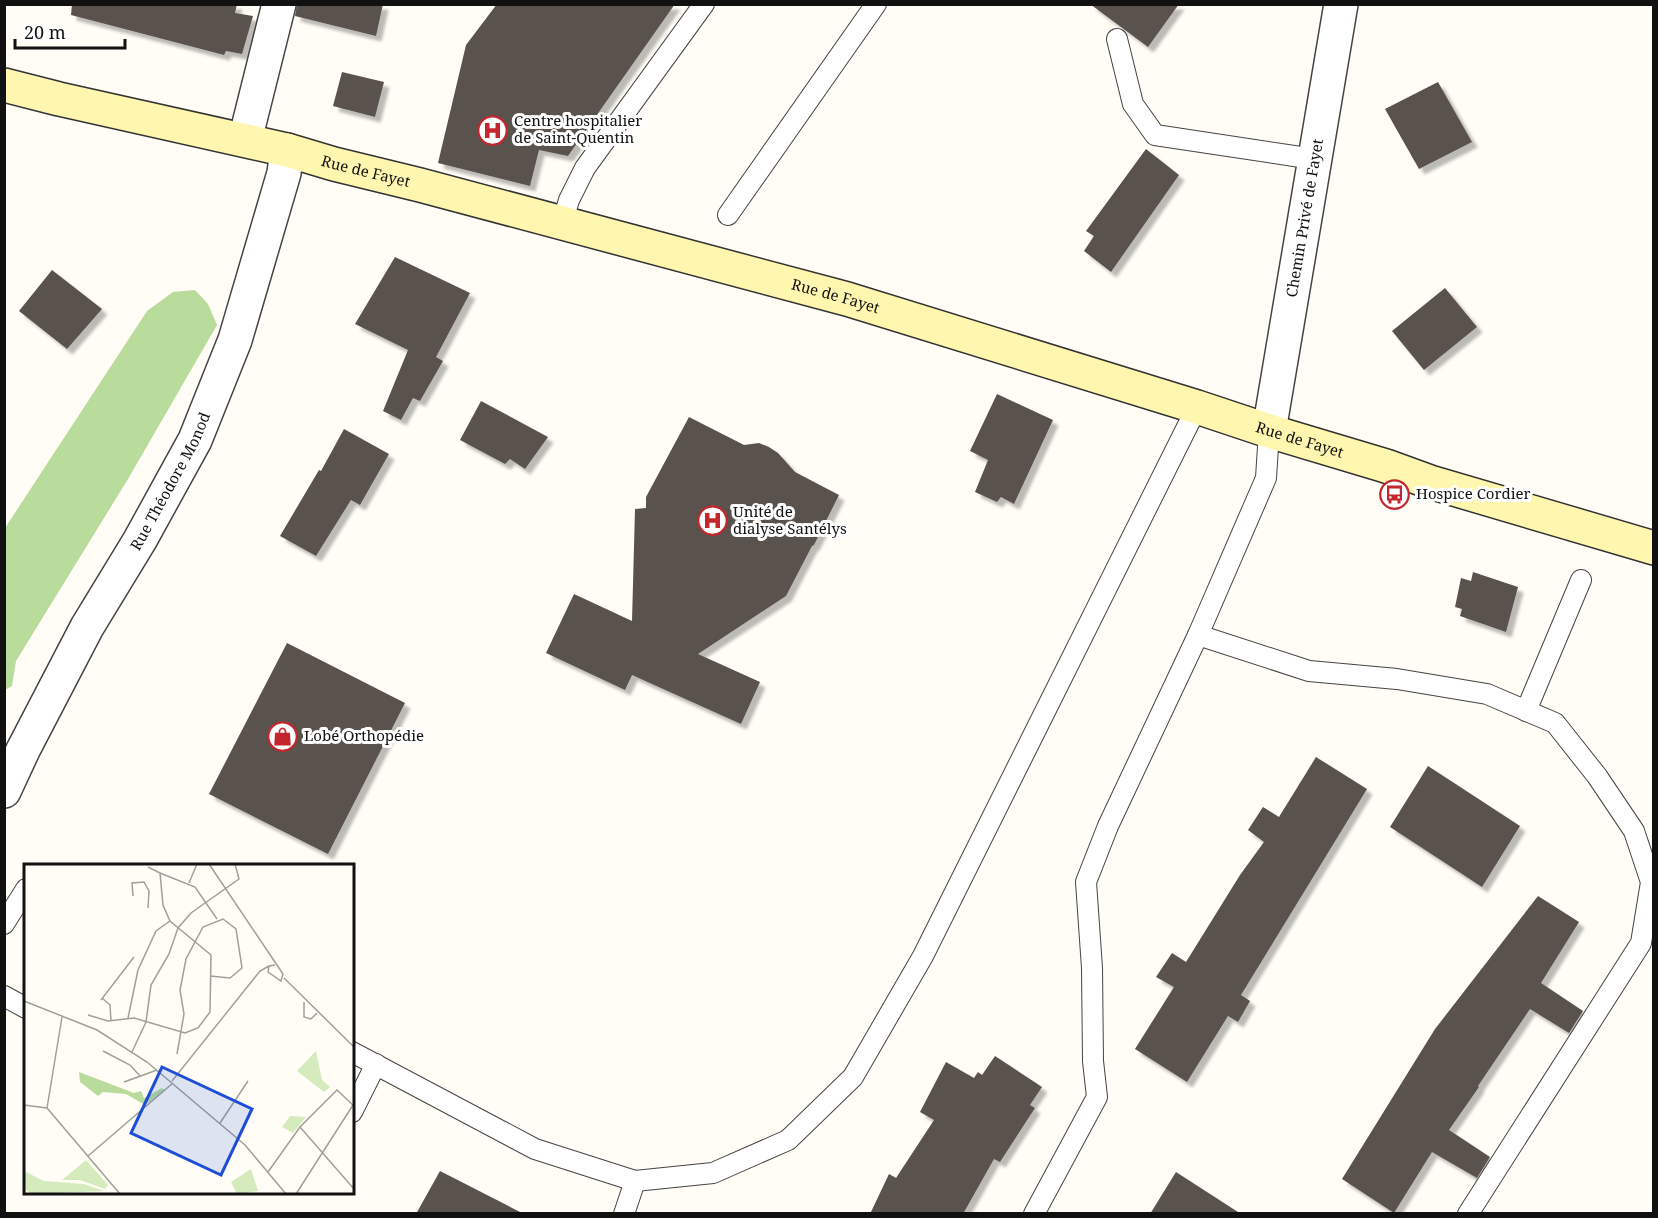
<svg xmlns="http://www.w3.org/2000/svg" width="1658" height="1218" viewBox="0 0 1658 1218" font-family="'Noto Serif',serif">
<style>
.forest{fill:#b9dc9c}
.building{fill:#5a524d;filter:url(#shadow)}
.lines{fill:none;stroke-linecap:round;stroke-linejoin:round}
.service-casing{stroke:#444;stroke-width:22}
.minor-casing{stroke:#444;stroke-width:36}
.secondary-casing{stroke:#333;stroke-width:36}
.service{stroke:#fff;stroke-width:20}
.minor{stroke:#fff;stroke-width:33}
.secondary{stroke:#fff6b0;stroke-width:33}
.labels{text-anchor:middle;stroke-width:6;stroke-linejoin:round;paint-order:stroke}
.poi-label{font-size:15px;fill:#111;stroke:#fff;text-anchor:start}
.street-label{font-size:15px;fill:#111;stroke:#fff}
.inset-road{fill:none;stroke:#a09f9a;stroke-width:1.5}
.view{fill:#1d4ed8;fill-opacity:0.15;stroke:#1d4ed8;stroke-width:3}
.inset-edge{fill:none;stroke:#111;stroke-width:3}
</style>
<defs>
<filter id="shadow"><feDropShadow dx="5.5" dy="5.5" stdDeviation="1.5" flood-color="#0004"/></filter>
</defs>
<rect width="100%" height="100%" fill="#fffdf5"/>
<!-- forest -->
<polygon class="forest" points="195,290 208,304 217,325 128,479 16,661 12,686 5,690 5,528 147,311 173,292"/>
<!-- building -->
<g class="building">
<polygon points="72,4 237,4 235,13 253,16 242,54 226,51 224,55 71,15"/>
<polygon points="297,4 383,4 376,36 295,16"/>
<polygon points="497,4 675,4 568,156 539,150 530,186 438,163 466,45"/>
<polygon points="1090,4 1179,4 1148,47"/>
<polygon points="342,72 384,82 375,117 333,106"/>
<polygon points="1438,82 1472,142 1419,169 1385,109"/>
<polygon points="1146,149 1179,175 1111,272 1084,251 1094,236 1086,231"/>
<polygon points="395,257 470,293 436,357 443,361 420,401 413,398 401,420 383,411 408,350 355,324"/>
<polygon points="52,270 102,309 67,349 19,311"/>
<polygon points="1445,288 1477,327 1424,370 1392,331"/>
<polygon points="997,394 1053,420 1014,504 1001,497 997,502 975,492 988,460 970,451"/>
<polygon points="481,401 548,437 525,469 510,459 505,464 460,440"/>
<polygon points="689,417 744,445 759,443 769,447 778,453 795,472 839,495 814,545 812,546 786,596 698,654 760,682 741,724 632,675 625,690 546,653 574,594 632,621 635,509 646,508 646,497"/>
<polygon points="344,429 389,454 360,505 351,500 316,556 280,536 319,470 321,471"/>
<polygon points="1473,572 1518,587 1506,632 1460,616 1462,609 1455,607 1461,578 1471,581"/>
<polygon points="287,643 405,703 328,854 209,794"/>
<polygon points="1316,757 1367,789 1241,995 1250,1001 1238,1022 1228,1016 1187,1082 1135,1049 1174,987 1156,977 1172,953 1186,962 1240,875 1264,842 1248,830 1263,807 1279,817"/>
<polygon points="1428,766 1520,826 1482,887 1390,827"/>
<polygon points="1538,896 1579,922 1541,983 1583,1011 1569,1033 1530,1009 1478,1086 1479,1087 1449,1130 1490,1157 1477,1178 1432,1152 1394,1213 1342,1179 1435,1029"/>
<polygon points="995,1056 1042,1087 1030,1105 1035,1108 1000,1162 994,1159 963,1214 870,1214 889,1174 896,1178 934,1120 920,1112 946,1062 974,1078 978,1072 982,1075"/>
<polygon points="440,1171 524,1214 416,1214"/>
<polygon points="1176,1172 1241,1214 1150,1214"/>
</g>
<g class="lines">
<defs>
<g id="service">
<polyline points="1117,39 1133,104 1155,135 1314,159"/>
<polyline points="728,215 876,4"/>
<polyline points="562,224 569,200 585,168 704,4"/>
<polyline points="1198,635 1309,671 1397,679 1487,694 1555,723 1597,776 1634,831 1651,882 1641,943 1468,1214"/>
<polyline points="1526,711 1581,580"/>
<polyline points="4,924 26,889"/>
<polyline points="4,996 26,1008"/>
<polyline points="352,1052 535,1149 635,1181 713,1173 788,1140 853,1077 923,956 1197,407"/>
<polyline points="352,1112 376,1064"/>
<polyline points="624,1214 635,1181"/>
<polyline points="1034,1214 1097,1097 1093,1061 1092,968 1086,882 1108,826 1198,635 1266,478 1269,431"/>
</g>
<g id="minor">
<polyline points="245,140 279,4"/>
<path id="s1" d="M1269 431 1341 4"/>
<path id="s2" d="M4 791 23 750 87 627 140 540 195 440 235 340 284 173 287 150"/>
</g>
<g id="secondary">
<path id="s3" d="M4 85 59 99 287 150 334 164 420 185 847 299 1197 407 1269 431 1386 466 1430 482 1654 548"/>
</g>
</defs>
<!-- service casing -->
<use href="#service" class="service-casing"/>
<!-- minor casing -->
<use href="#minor" class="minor-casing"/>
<!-- secondary casing -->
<use href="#secondary" class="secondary-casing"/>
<!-- service -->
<use href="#service" class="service"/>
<!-- minor -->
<use href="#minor" class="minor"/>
<!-- secondary -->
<use href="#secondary" class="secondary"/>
</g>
<!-- icons -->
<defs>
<symbol id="hospital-ring" viewBox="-11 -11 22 22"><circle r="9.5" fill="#fff" stroke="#c4262e" stroke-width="1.5"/><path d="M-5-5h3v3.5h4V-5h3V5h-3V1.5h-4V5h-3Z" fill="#c4262e"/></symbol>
<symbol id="bus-ring" viewBox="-11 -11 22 22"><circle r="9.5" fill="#fff" stroke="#c4262e" stroke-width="1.5"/><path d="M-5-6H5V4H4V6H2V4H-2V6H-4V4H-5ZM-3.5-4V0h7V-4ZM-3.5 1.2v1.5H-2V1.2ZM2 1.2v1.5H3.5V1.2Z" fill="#c4262e"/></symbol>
<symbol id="shop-ring" viewBox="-11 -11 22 22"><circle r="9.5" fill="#fff" stroke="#c4262e" stroke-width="1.5"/><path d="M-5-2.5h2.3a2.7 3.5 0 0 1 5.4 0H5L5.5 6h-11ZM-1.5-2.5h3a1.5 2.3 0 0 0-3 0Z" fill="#c4262e"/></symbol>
</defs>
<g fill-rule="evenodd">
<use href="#hospital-ring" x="476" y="114" width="33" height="33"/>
<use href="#bus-ring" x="1378" y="478" width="33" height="33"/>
<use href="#hospital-ring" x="696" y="504" width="33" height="33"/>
<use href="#shop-ring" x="266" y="720" width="33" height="33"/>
</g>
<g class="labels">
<!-- poi labels -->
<g class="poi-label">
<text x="514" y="126">Centre hospitalier<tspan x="514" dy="17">de Saint-Quentin</tspan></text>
<text x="1416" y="499">Hospice Cordier</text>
<text x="733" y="517">Unité de<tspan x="733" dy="17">dialyse Santélys</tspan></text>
<text x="304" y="741">Lobé Orthopédie</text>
</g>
<!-- street labels -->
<g class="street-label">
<text dy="5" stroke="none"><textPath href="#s3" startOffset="372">Rue de Fayet</textPath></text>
<text dy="5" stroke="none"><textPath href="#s1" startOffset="216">Chemin Privé de Fayet</textPath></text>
<text dy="5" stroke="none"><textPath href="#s3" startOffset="858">Rue de Fayet</textPath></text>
<text dy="5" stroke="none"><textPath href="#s3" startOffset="1344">Rue de Fayet</textPath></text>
<text dy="5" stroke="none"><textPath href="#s2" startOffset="352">Rue Théodore Monod</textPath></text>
</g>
</g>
<!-- overview -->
<g transform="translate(24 864)">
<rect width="330" height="330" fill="#fffdf5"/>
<path d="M292 187 298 216 306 223 300 228 273 207ZM266 252 282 253 269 269 258 263ZM62 296 84 321 81 325 56 316H38ZM227 305 234 327 213 330 207 318ZM0 307 20 317 60 320 80 327 8 330 0 325Z" fill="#d5ebbd"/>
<path d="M55 208 110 229 117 227 120 234 138 224 141 226 121 241 102 230 79 228 74 232 56 218Z" fill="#b9dc9c"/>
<path class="inset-road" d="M185 0 259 110 257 117 244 108 245 102 251 101M136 9 171 23 193 55M165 19 173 0M109 32 108 19 120 18 125 27 124 44M260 114 330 183M78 134 86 141 87 157M77 136 110 93M0 137 73 166 123 198 221 281 262 330M280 138V153L287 155 293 149M64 151 84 157 110 154 161 169 174 164 186 148 187 91 146 57 139 41 136 9 124 3M104 154 114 106 132 67 146 57M79 187 106 201 117 213M108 188 122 158 127 121 145 90 154 64 167 49 215 15 211 0M153 190 160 150 156 126 162 95 179 63 199 55 212 65 218 104 206 114 186 112M148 217 236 107 245 102M100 218 133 206M0 241 23 244 96 330M23 244 38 153M196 259 224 217M276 263 330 325M64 292 149 219M244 308 276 263 313 226 330 242M272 330 329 241"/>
<path class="view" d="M138 203 228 245 197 311 107 269Z"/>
<rect width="330" height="330" class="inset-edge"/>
</g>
<!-- border -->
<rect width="1658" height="1218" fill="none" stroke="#111111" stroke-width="12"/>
<!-- scale -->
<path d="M15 39v9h110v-9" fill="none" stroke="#111111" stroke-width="3"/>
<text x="24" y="39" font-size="18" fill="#111111" stroke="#ffffff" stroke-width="4.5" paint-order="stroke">20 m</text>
</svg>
